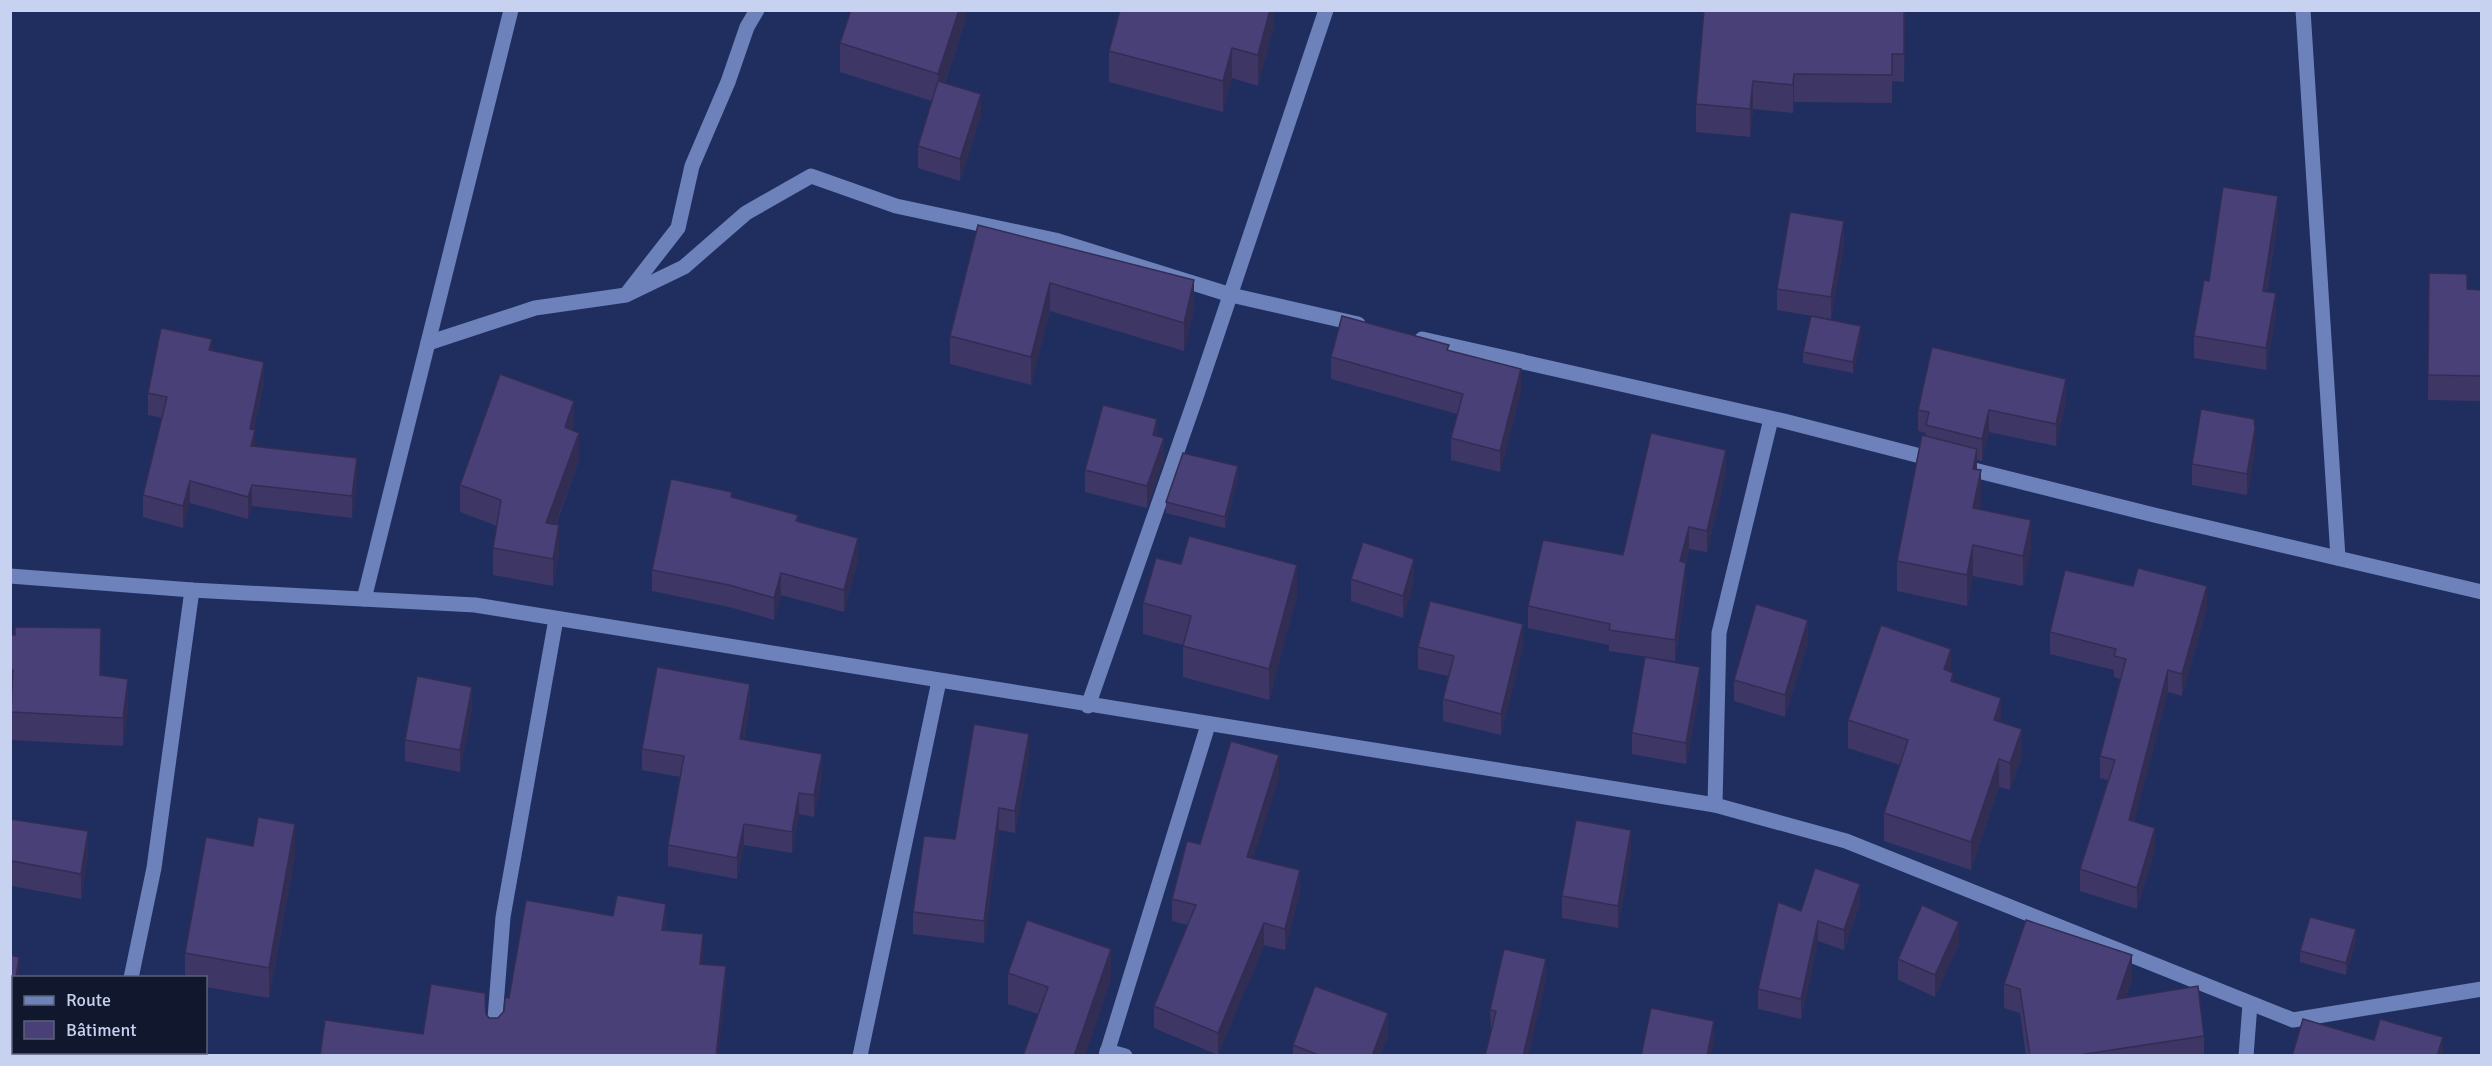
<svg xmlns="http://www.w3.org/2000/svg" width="2492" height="1066" viewBox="0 0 2492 1066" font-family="Signika,sans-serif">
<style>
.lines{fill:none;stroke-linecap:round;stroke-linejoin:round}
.minor{stroke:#6d82ba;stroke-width:15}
.wall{fill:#3e3765}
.shaded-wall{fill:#322d53}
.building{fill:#484076;stroke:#322d53;stroke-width:1.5}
</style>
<rect width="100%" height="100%" fill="#1f2e5f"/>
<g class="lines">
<!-- minor -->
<g class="minor">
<polyline points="2303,10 2338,558"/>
<polyline points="628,292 678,228 692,166 728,82 747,27 757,10"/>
<polyline points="1422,339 1784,421 1936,460"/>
<polyline points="428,343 535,308 626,295 684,267 746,213 811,176 896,206 1055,240 1231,295 1358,324"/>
<polyline points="1962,467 2154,515 2482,592"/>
<polyline points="10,576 192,590 475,605 1715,805 1846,841 2293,1020 2482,989"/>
<polyline points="364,599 511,10"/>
<polyline points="1088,706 1197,394 1326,10"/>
<polyline points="1715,805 1719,633 1771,419"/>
<polyline points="131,978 154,868 192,590"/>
<polyline points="494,1031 503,917 556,619"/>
<polyline points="1107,1051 1125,1056"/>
<polyline points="115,1056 115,1052"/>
<polyline points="860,1056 939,681"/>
<polyline points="1106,1056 1208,725"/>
<polyline points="2246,1056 2250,1004"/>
</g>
</g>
<!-- wall -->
<g class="wall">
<polygon points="966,10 966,19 945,83 981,116 960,181 918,168 918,146 932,101 840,72 840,43"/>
<polygon points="1274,10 1274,25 1258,86 1232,78 1223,112 1109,82 1109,51"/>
<polygon points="1905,10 1904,82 1892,81 1892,103 1794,102 1793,113 1753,109 1750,137 1696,132 1696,104"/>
<polygon points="2278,218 2267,291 2276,314 2266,370 2194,358 2194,336 2209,281"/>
<polygon points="978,225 1194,308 1184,351 1050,311 1031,385 950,364 950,336"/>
<polygon points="1844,243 1831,319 1777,310 1777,289"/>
<polygon points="2429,273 2467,289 2481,290 2481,401 2428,400"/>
<polygon points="1861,337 1853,373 1803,363 1803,352"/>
<polygon points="212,351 264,383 254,430 255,446 357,480 352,518 252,506 248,519 190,503 183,528 143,517 143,495 162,418 148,415 148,393"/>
<polygon points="1449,351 1521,391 1500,472 1451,460 1451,438 1457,414 1331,379 1331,357"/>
<polygon points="2066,400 2056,446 1989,432 1982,461 1977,460 1977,470 1981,501 1979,510 2031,551 2023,586 1973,576 1967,606 1897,591 1897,561 1926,436 1926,433 1918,431 1918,410"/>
<polygon points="574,428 573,430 579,460 556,525 559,552 553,586 493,575 493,548 497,526 460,512 460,485"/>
<polygon points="1157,436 1164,459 1147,508 1085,492 1085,470"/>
<polygon points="2255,451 2247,495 2192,485 2192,464"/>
<polygon points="1726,472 1707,552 1689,549 1686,562 1686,584 1675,661 1609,651 1609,645 1528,628 1528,606 1623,555"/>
<polygon points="1238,478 1225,528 1166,513 1166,502"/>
<polygon points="732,497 798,522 858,560 844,612 781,595 774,620 729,607 652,591 652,570"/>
<polygon points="1351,579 1414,580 1403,618 1351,601"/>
<polygon points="1297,596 1269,700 1183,677 1183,645 1143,634 1143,603"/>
<polygon points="2207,608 2182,696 2168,692 2134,821 2155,850 2137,909 2080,891 2080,869 2108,780 2100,778 2100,756 2120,679 2114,677 2114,670 2050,654 2050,632"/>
<polygon points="10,635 101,675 128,708 123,746 11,740 12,698 10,698"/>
<polygon points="1808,642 1785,717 1734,701 1734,680"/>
<polygon points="1523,646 1501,735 1443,721 1443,699 1448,676 1418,669 1418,647"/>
<polygon points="1951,672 1953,682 2001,722 2022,756 2010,790 1999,787 1971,870 1884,841 1884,813 1900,765 1848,748 1848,720"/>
<polygon points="1700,689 1686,764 1632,754 1632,733"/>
<polygon points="750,705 744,740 822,775 814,817 799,814 792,853 744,845 737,879 668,866 668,845 680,777 642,770 642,749"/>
<polygon points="472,708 460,772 405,761 405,740"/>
<polygon points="1029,755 1015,833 999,830 984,943 913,934 913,912 955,839"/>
<polygon points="1279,777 1253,858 1300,892 1285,950 1264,945 1218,1055 1154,1028 1154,1006 1188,925 1172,921 1172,899 1200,844"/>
<polygon points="10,819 88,855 81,899 12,886 10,897"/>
<polygon points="1631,852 1618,928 1562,918 1562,896"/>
<polygon points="295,855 269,998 206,987 206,978 185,978 185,953"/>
<polygon points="1860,904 1844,950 1818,941 1801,1019 1758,1009 1758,989 1801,911"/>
<polygon points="2356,940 2346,975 2300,962 2300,951"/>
<polygon points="1959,944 1935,997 1898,980 1898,959"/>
<polygon points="1008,973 1111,980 1038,1014 1008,1004"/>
<polygon points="2132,979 2126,997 2204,1036 2204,1056 2026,1056 2020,1013 2004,1008 2004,984"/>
<polygon points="1546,980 1528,1056 1485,1056 1491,1032 1490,1010"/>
<polygon points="1388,1035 1380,1056 1293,1056 1293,1045"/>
</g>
<!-- shaded-wall -->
<g class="shaded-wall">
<polygon points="959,10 966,10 966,19 938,103 938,74"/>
<polygon points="1270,10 1274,10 1274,25 1258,86 1258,55"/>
<polygon points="1232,48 1232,78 1223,112 1223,81"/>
<polygon points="1794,74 1794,102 1793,113 1793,85"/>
<polygon points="1753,81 1753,109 1750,137 1750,109"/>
<polygon points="981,94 981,116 960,181 960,159"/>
<polygon points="2278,196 2278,218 2263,312 2263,291"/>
<polygon points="1844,221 1844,243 1831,319 1831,297"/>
<polygon points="1194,280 1194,308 1184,351 1184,323"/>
<polygon points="1050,283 1050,311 1031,385 1031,357"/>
<polygon points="2276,293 2276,314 2266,370 2266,348"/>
<polygon points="1861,326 1861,337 1853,373 1853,362"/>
<polygon points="212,339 212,360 209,350"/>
<polygon points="264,362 264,383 250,450 250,429"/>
<polygon points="1521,369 1521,391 1500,472 1500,451"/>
<polygon points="2066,379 2066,400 2056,446 2056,424"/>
<polygon points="574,401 574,428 565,454 565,427"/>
<polygon points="1989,410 1989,432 1982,461 1982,439"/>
<polygon points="1157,419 1157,441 1153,435"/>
<polygon points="2255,429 2255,451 2247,495 2247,474"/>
<polygon points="255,430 255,451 251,446"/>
<polygon points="579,433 579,460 546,550 546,523"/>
<polygon points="1164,438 1164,459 1147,508 1147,486"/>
<polygon points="1977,449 1977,480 1973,469"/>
<polygon points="1726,450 1726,472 1707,552 1707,531"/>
<polygon points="357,458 357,480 352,518 352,496"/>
<polygon points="1238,466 1238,478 1225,528 1225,517"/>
<polygon points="1981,470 1981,501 1973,539 1973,508"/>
<polygon points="190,481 190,503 183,528 183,506"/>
<polygon points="252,485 252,506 248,519 248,497"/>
<polygon points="2031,520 2031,551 2023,586 2023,556"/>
<polygon points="559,525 559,552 553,586 553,559"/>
<polygon points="1689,527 1689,549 1680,582 1680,561"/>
<polygon points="858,538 858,560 844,612 844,590"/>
<polygon points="1973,545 1973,576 1967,606 1967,575"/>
<polygon points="1414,559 1414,580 1403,618 1403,596"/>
<polygon points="1686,563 1686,584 1675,661 1675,640"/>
<polygon points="1297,565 1297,596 1269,700 1269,669"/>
<polygon points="781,573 781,595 774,620 774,598"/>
<polygon points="2207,586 2207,608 2182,696 2182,674"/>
<polygon points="1808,620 1808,642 1785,717 1785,695"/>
<polygon points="1523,624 1523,646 1501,735 1501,714"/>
<polygon points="1951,649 1951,677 1944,669"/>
<polygon points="1700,667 1700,689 1686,764 1686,743"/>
<polygon points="2168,670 2168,692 2129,842 2129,820"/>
<polygon points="128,679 128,708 123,746 123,718"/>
<polygon points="750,684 750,705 740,761 740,739"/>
<polygon points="472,687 472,708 460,772 460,750"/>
<polygon points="2001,698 2001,725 1994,720"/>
<polygon points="2022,729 2022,756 2010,790 2010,763"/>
<polygon points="1029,734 1029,755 1015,833 1015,811"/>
<polygon points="822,754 822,775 814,817 814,795"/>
<polygon points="1279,755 1279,777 1247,878 1247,857"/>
<polygon points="1999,759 1999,787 1971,870 1971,842"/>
<polygon points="799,793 799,814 792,853 792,832"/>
<polygon points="999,808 999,830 984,943 984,921"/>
<polygon points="295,824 295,855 269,998 269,968"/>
<polygon points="744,824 744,845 737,879 737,858"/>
<polygon points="2155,828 2155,850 2137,909 2137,888"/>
<polygon points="1631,830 1631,852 1618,928 1618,906"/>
<polygon points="88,831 88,855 81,899 81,874"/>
<polygon points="12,861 12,886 10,897 10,872"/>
<polygon points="1300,870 1300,892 1285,950 1285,929"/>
<polygon points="1860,884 1860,904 1844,950 1844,930"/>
<polygon points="666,904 666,925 662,951 662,930"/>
<polygon points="1818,921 1818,941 1801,1019 1801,999"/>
<polygon points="1959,922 1959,944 1935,997 1935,975"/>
<polygon points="1264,923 1264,945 1218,1055 1218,1033"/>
<polygon points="2356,929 2356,940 2346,975 2346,963"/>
<polygon points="703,934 703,955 700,985 700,964"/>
<polygon points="1111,949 1111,980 1085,1056 1074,1056"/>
<polygon points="2132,955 2132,979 2117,1023 2117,999"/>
<polygon points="19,957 19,978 16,978"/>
<polygon points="1546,959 1546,980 1528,1056 1523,1056"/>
<polygon points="726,966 726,988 718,1056 716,1056"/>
<polygon points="14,989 14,1014 10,1031 10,1006"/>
<polygon points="1388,1013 1388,1035 1380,1056 1372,1056"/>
<polygon points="1714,1021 1714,1042 1711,1056 1707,1056"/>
<polygon points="2443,1037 2443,1056 2437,1056"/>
</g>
<!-- building -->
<g class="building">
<polygon points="851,10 959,10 938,74 840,43"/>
<polygon points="1120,10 1270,10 1258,55 1232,48 1223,81 1109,51"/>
<polygon points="1704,10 1904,10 1904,54 1892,54 1892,75 1794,74 1793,85 1753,81 1750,109 1696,104"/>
<polygon points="938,81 981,94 960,159 918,146"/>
<polygon points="2223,187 2278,196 2263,291 2276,293 2266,348 2194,336 2204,280 2209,281"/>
<polygon points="1790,212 1844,221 1831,297 1777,289"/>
<polygon points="978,225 1194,280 1184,323 1050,283 1031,357 950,336"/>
<polygon points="2429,273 2467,274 2467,289 2481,290 2481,376 2428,375"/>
<polygon points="1342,316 1449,345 1447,350 1521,369 1500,451 1451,438 1463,394 1331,357"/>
<polygon points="1811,316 1861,326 1853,362 1803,352"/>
<polygon points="161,328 212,339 209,350 264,362 250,429 255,430 251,446 357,458 352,496 252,485 248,497 190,481 183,506 143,495 167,397 148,393"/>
<polygon points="1932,347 2066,379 2056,424 1989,410 1982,439 1926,425 1929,412 1918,410"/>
<polygon points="500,374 574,401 565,427 579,433 546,523 559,525 553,559 493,548 501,500 460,485"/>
<polygon points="1103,405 1157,419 1153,435 1164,438 1147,486 1085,470"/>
<polygon points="2201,409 2254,419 2255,429 2247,474 2192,464"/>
<polygon points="1651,433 1726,450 1707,531 1689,527 1680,561 1686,563 1675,640 1609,630 1610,624 1528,606 1543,540 1623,555"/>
<polygon points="1922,435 1977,449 1973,469 1981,470 1973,508 2031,520 2023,556 1973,545 1967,575 1897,561"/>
<polygon points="1183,453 1238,466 1225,517 1166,502"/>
<polygon points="671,479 732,492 731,497 798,515 796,521 858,538 844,590 781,573 774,598 729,585 652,570"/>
<polygon points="1189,536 1297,565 1269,669 1183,646 1191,616 1143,603 1156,558 1181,564"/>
<polygon points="1363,542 1414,559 1403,596 1351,579"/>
<polygon points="2138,568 2207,586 2182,674 2168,670 2129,820 2155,828 2137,888 2080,869 2115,760 2100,756 2126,659 2114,656 2116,649 2050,632 2065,570 2133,586"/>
<polygon points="1430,601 1523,624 1501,714 1443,699 1454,656 1418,647"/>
<polygon points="1756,604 1808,620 1785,695 1734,680"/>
<polygon points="1881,625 1951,649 1944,669 1953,673 1951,681 2001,698 1994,720 2022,729 2010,763 1999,759 1971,842 1884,813 1908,740 1848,720"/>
<polygon points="15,627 101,628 100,675 128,679 123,718 11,712 13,670 10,670 10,635 15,635"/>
<polygon points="1645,657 1700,667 1686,743 1632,733"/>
<polygon points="657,667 750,684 740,739 822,754 814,795 799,793 792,832 744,824 737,858 668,845 684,756 642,749"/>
<polygon points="417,676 472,687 460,750 405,740"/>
<polygon points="974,724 1029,734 1015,811 999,808 984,921 913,912 924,836 955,839"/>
<polygon points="1231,741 1279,755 1247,857 1300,870 1285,929 1264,923 1218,1033 1154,1006 1196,905 1172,899 1187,841 1200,844"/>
<polygon points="258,817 295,824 269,968 185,953 206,837 253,846"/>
<polygon points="10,819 88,831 81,874 12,861 10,872"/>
<polygon points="1576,820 1631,830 1618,906 1562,896"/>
<polygon points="1815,868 1860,884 1844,930 1818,921 1801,999 1758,989 1778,902 1801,911"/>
<polygon points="617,895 666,904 662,930 703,934 700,964 726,966 716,1056 320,1056 325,1020 423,1034 431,984 485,993 486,1014 489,1018 498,1018 504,1011 505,997 509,998 526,900 613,916"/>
<polygon points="1922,905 1959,922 1935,975 1898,959"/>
<polygon points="2310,917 2356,929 2346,963 2300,951"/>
<polygon points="1027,920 1111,949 1074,1056 1023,1056 1048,987 1008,973"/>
<polygon points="2026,920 2132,955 2117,999 2198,986 2204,1036 2072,1056 2030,1056 2020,989 2004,984"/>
<polygon points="1504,949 1546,959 1523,1056 1485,1056 1496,1011 1490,1010"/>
<polygon points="10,955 19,957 16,978 14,978 14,989 10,1006"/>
<polygon points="1315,986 1388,1013 1372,1056 1321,1056 1293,1045"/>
<polygon points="1651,1008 1714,1021 1707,1056 1641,1056"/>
<polygon points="2303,1019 2374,1040 2380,1019 2443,1037 2437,1056 2292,1056"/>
<polygon points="10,1034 14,1034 14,1053 50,1053 49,1056 10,1056"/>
</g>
<!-- border -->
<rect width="2492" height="1066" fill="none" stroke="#c7d2f1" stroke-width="24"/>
<!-- legend -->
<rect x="12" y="976" width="195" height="78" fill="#11182e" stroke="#5a627c" stroke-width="1.5"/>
<rect x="24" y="996" width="30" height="9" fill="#6d82ba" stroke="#5a627c" stroke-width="1.5"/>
<text x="66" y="1006" font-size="18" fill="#c7d2f1">Route</text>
<rect x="24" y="1021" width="30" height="18" fill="#484076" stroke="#5a627c" stroke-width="1.5"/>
<text x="66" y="1036" font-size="18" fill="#c7d2f1">Bâtiment</text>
</svg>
